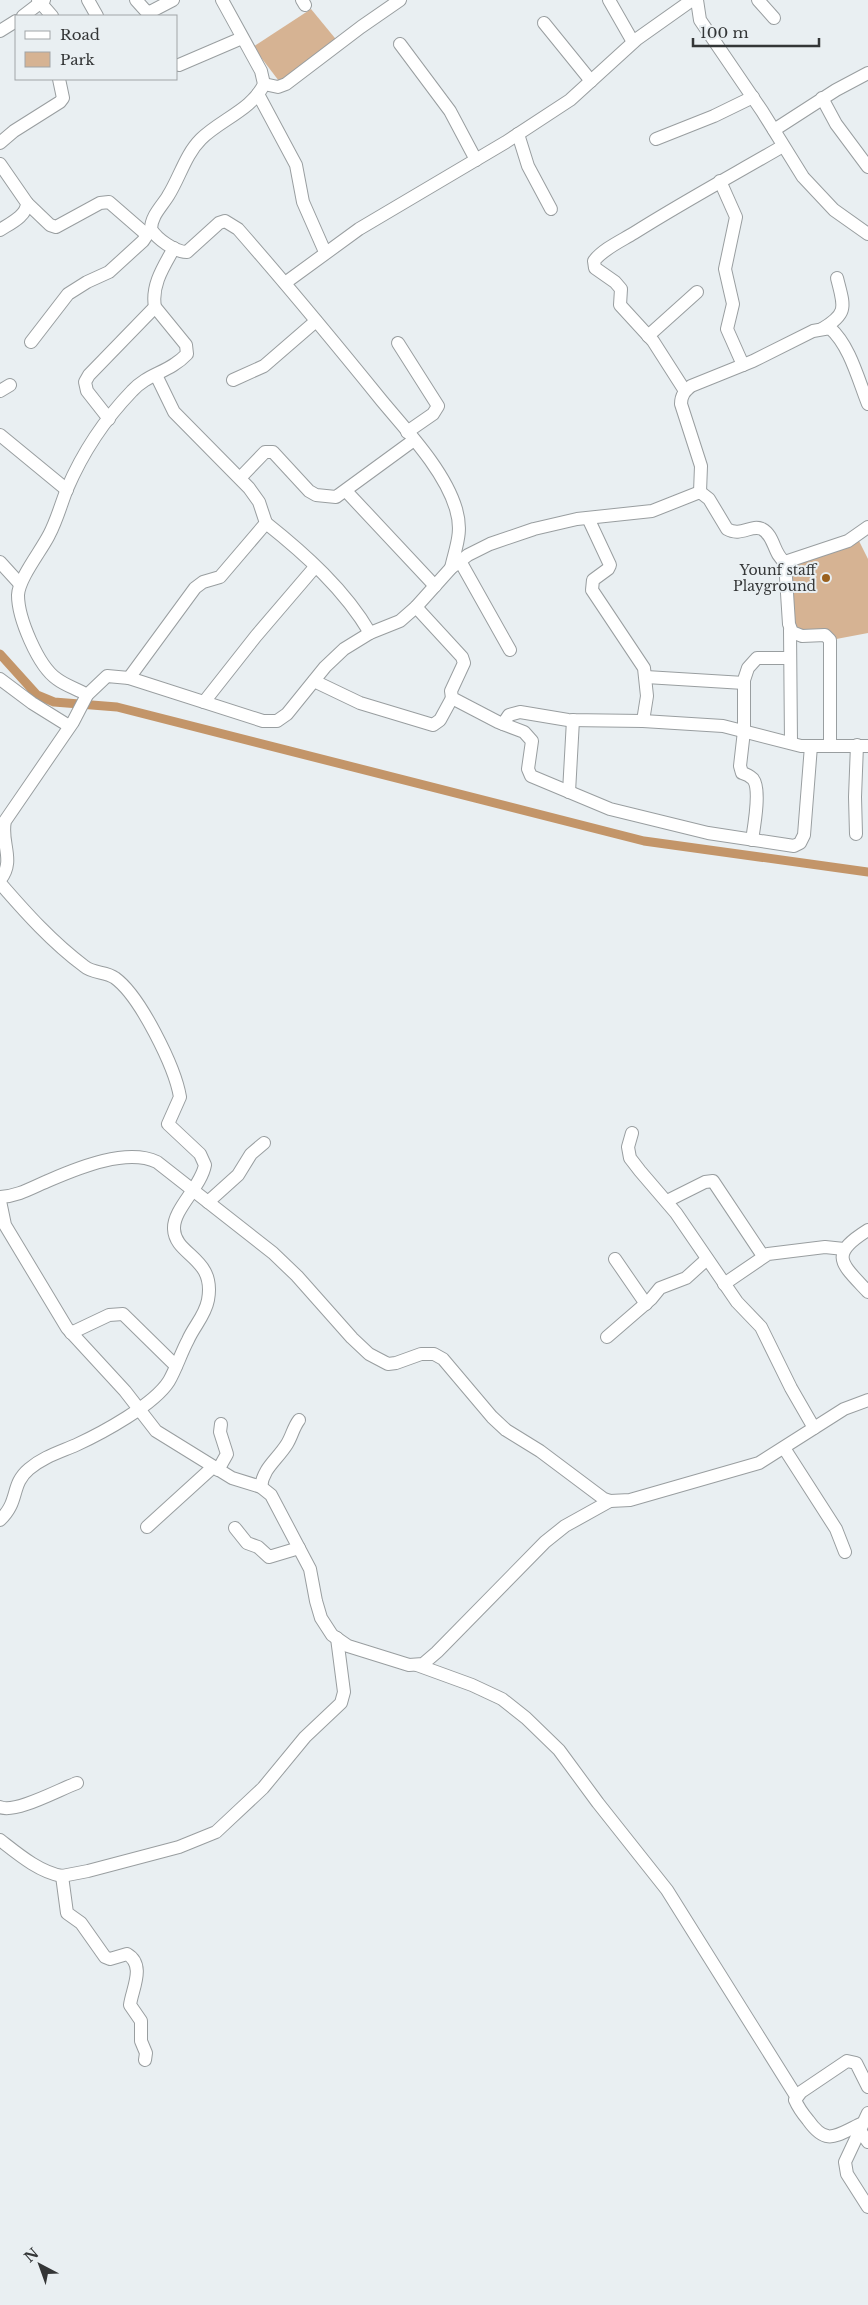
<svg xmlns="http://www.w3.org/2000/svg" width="868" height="2305" viewBox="0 0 868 2305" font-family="'Libre Baskerville',serif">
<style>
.green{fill:#d6b393}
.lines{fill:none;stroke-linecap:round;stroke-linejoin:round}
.canal{stroke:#c39569;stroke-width:9}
.minor-casing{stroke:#999ea0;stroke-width:14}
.minor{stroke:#fff;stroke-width:12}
.poi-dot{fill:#9a611f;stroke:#e9eff2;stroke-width:2}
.labels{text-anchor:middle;stroke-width:4;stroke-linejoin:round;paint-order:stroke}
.poi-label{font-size:14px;fill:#343637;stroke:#e9eff2;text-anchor:end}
</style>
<rect width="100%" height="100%" fill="#e9eff2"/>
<!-- green -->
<g class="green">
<polygon points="311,9 339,43 282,85 253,47"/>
<polygon points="856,535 868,559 868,633 831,640 817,630 790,629 785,562"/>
</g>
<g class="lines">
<!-- canal -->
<polyline class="canal" points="0,654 37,695 54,702 117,707 644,841 868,872"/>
<defs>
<g id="minor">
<polyline points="38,0 52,16"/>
<polyline points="88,0 97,16"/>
<polyline points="136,0 145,10 150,12 173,0"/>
<path d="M222 0 261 71 264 84C253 109 220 120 201 139 185 155 180 177 168 196 162 206 151 216 151 229 157 239 175 252 187 252L219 223 225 221 238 229C287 285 335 343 382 401 407 431 445 471 456 509 463 532 456 546 451 568"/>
<polyline points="302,0 305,5"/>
<polyline points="609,0 633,42"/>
<polyline points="697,0 700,20 762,111 803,177 834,210 868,234"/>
<polyline points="758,0 774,18"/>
<polyline points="23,16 44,0"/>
<polyline points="544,23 591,81"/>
<polyline points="0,31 16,21"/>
<polyline points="400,44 450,111 476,160"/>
<polyline points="179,65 242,38"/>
<polyline points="264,84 278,87 286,84 361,27 400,0"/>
<polyline points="258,94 296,165 303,202 325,252"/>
<polyline points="822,98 836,124 868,167"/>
<polyline points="774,130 836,90 868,73"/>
<polyline points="518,134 528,166 551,209"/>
<polyline points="656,139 714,116 753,97"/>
<polyline points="0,143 14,131 60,102 63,98 59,79"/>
<path d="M0 164 27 203C27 216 9 224 0 230"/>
<polyline points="720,181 736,217 725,269 733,304 727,329 743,365"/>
<polyline points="27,203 50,225 56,227 100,203 109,202 147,235"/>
<polyline points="285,283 359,229 506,142 570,100 637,39 692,0"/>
<path d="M822 329C849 313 844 306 837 278"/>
<polyline points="648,336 697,292"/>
<polyline points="31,342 68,294 87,282 109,272 143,241 151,229"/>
<polyline points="398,343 438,406 433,414 407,432"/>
<polyline points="233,380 264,366 316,321"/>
<polyline points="0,391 10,385"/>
<path d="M685 391 653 341 620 305 621 289 615 282 595 268 594 261C603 249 621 241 634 233 683 202 733 175 783 146"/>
<polyline points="109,419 87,391 85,382 89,375 155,307"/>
<polyline points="0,435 67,490"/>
<polyline points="240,478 265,452 273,452 309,491 316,495 336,497 414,440"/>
<polyline points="346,491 435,586"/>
<path d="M700 492 701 466 681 404C681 395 685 391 691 386L753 361 813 331 830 328C850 346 858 379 868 404"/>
<polyline points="588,518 610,565 608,569 593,580 592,590 644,668 647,696 643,721"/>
<path d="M266 523C305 554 345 590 370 633"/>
<polyline points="460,561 510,650"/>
<polyline points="0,562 20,584"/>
<polyline points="785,562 848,541 868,527"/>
<polyline points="416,607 462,657 464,663 451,691 452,698 498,722 503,724 509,715 520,712 568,720 643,721 723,726 801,746 868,746"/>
<polyline points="790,630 791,743"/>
<polyline points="646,677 744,683"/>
<polyline points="129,678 195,588 203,582 220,577 266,523 259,502 249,488 174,412 156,375"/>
<polyline points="0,679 32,703 69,726"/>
<polyline points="314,681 360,703 433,725 440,720 452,698"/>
<path d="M87 695C78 689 66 686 57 679 38 666 18 618 18 595 19 578 41 551 49 535 57 520 61 504 67 489 82 454 105 419 132 391 148 373 169 373 187 354L186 345 155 307C151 285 164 266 174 248"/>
<polyline points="204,702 256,636 315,567"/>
<polyline points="503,724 524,732 532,741 528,769 531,776 610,809 708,833 794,846 800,843 804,835 811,746"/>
<polyline points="569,792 573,720"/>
<polyline points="856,834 855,797 857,745"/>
<path d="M752 840C754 827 761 789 753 779 750 776 746 774 742 773L740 766 744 731V680L748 668 757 658H790"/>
<path d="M0 880C16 860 0 843 5 821L73 722 87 695 107 676 129 678 263 721H277L287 714 325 667 344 649 370 633 400 621 416 607 451 568 468 555 490 544 534 529 577 519 652 511 700 492 709 499 727 529C741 537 751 524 762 529 775 536 773 554 785 562L789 624 792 632 802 636 825 635 830 640V745"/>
<path d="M0 883C26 913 52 942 84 966 93 974 106 971 115 978 140 996 175 1067 180 1097L168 1124 200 1154 205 1165C201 1187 173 1209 174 1229 175 1256 216 1257 208 1300 205 1316 194 1326 188 1340 181 1353 176 1369 169 1381 154 1405 102 1433 76 1445 60 1452 43 1457 29 1469 10 1485 20 1501 0 1520"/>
<polyline points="632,1133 628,1147 630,1158 640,1171 676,1213 737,1302 761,1327 791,1388 814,1428"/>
<path d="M0 1197C19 1196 33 1187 50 1180 80 1167 127 1148 157 1162L273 1253 297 1276 352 1338 369 1354 388 1364 396 1363 421 1354H434L443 1359 492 1417 506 1430 540 1451 604 1499 610 1501 630 1500 759 1463 844 1409 868 1400"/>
<polyline points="0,1201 5,1225 67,1328 125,1391 156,1431 232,1478 261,1487 271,1495 310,1569 316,1601 321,1618 332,1635 348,1646 409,1665 423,1664 437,1652 545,1542 565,1526 610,1501"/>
<polyline points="667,1201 705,1182 713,1181 763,1256"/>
<polyline points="208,1202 238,1175 251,1154 264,1143"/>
<path d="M868 1230C828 1255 841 1263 868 1292"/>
<polyline points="615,1259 646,1304"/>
<polyline points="724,1284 768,1254 825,1247 844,1249"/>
<polyline points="71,1333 109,1315 123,1314 176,1366"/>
<polyline points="607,1337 651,1299 660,1288 686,1278 707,1259"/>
<polyline points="784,1448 836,1529 845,1552"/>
<polyline points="218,1470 227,1454 220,1432 221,1424"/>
<path d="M261 1487C263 1468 277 1460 287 1444 292 1436 293 1428 299 1420"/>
<polyline points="147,1527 213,1467"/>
<polyline points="235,1528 247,1543 258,1547 269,1557 299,1548"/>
<polyline points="417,1665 472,1685 502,1699 526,1718 559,1750 598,1803 667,1890 796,2096"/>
<path d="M0 1807C15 1814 60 1789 77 1783"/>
<path d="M0 1840C18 1854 39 1872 62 1876L88 1871 179 1847 216 1832 263 1788 305 1737 341 1703 344 1692 337 1638"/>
<path d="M62 1876 67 1913 81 1923 105 1957 110 1959 127 1954C146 1965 132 1989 130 2005L141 2021V2041L146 2053 145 2060"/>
<polyline points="868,2113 845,2162 847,2174 868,2207"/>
<path d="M861 2124C836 2135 827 2147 808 2120 803 2114 798 2107 795 2100L801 2092 847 2061 856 2063 868 2087"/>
<polyline points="859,2129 868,2142"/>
</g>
</defs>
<!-- minor casing -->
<use href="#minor" class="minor-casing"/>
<!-- minor -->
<use href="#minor" class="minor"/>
</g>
<!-- markers -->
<circle class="poi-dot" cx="826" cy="578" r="5"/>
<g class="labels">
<!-- poi labels -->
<g class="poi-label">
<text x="816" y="575">Younf staff<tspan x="816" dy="16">Playground</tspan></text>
</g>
</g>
<!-- legend -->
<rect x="15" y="15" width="162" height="65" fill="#e9eff2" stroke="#a1a5a7"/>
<rect x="25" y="31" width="25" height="8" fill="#ffffff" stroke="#a1a5a7"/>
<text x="60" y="40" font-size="15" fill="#343637">Road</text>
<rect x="25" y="52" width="25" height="15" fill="#d6b393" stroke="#a1a5a7"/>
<text x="60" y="65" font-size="15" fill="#343637">Park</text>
<!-- north arrow -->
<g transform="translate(40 2265) rotate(319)" stroke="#e9eff2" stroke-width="4" paint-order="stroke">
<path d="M0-4L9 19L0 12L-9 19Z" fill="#343637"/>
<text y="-8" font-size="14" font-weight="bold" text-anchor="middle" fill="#343637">N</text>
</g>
<!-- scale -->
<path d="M693 38v8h126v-8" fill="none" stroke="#343637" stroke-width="2.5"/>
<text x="700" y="38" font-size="15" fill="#343637" stroke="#e9eff2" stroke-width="4" paint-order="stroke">100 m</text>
</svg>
